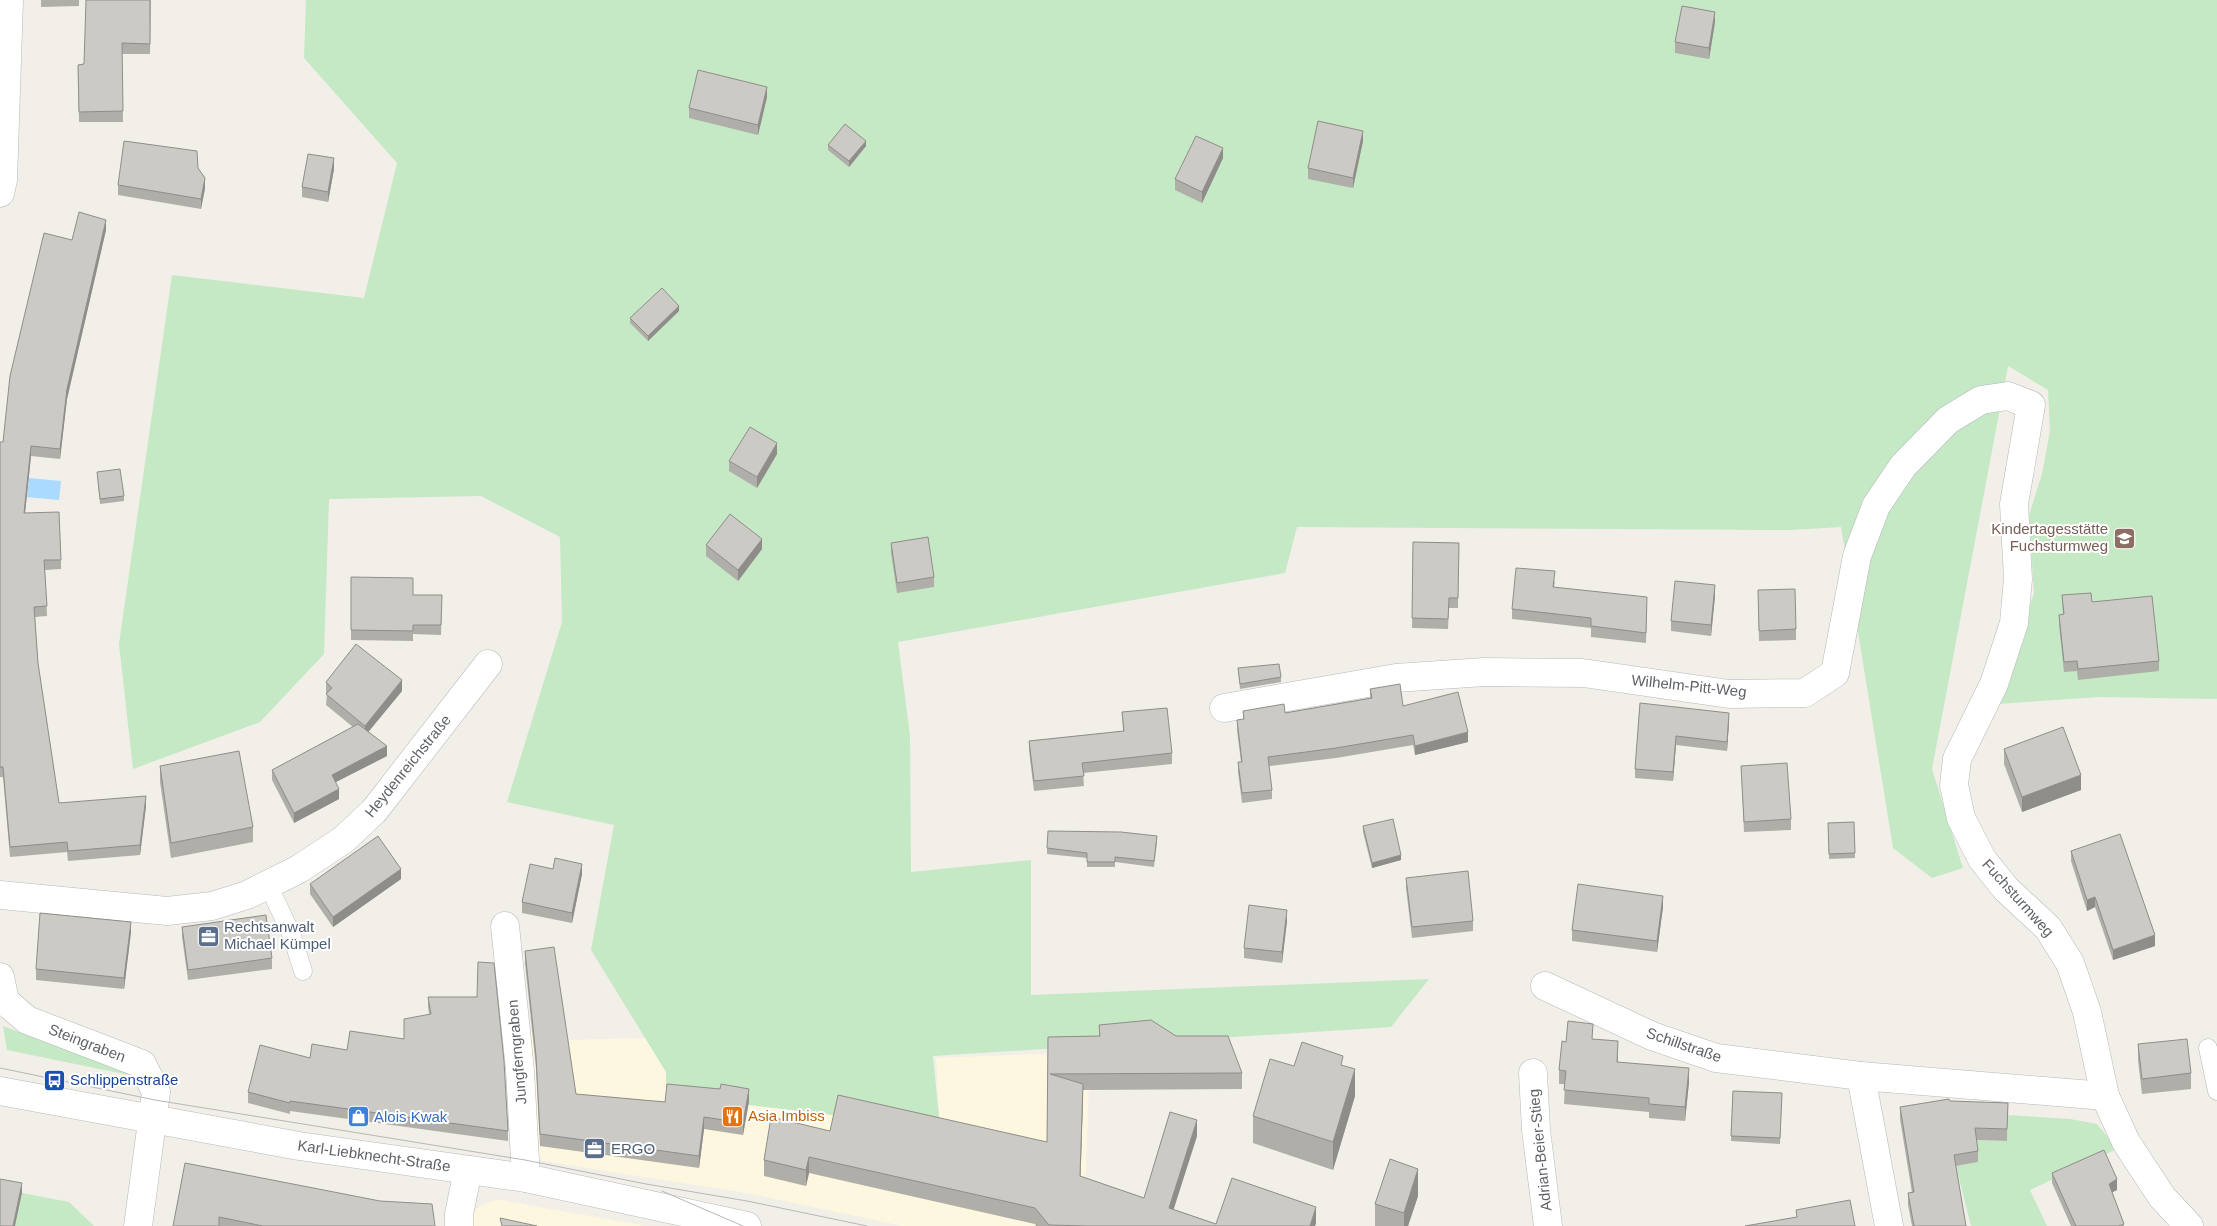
<svg xmlns="http://www.w3.org/2000/svg" width="2217" height="1226" viewBox="0 0 2217 1226" font-family="Arial,sans-serif">
<style>
.commercial{fill:#fef7e0}
.green{fill:#c5e8c5}
.water{fill:#aadaff}
.lines{fill:none;stroke-linecap:round;stroke-linejoin:round}
.service-casing{stroke:#b5b8bc;stroke-width:19}
.minor-casing{stroke:#b5b8bc;stroke-width:29}
.tertiary-casing{stroke:#b5b8bc;stroke-width:29}
.service{stroke:#fff;stroke-width:18}
.minor{stroke:#fff;stroke-width:28}
.tertiary{stroke:#fff;stroke-width:28}
.tram{stroke:#b6b7b8;stroke-width:1}
.wall{fill:#afaea9}
.shaded-wall{fill:#8f8d8a}
.building{fill:#cccac5;stroke:#8f8d8a}
.labels{text-anchor:middle;stroke-width:4;stroke-linejoin:round;paint-order:stroke}
.education-label{font-size:15px;fill:#785e54;stroke:#fff;text-anchor:end}
.street-label{font-size:15px;fill:#5f6368;stroke:#fff}
.service-label{font-size:15px;fill:#4e5e75;stroke:#fff;text-anchor:start}
.transit-label{font-size:15px;fill:#164399;stroke:#fff;text-anchor:start}
.food-label{font-size:15px;fill:#c56008;stroke:#fff;text-anchor:start}
.shop-label{font-size:15px;fill:#366cbe;stroke:#fff;text-anchor:start}
</style>
<rect width="100%" height="100%" fill="#f1efe8"/>
<!-- commercial -->
<g class="commercial">
<polygon points="539,1028 567,1040 646,1038 666,1072 666,1095 940,1128 936,1058 1090,1052 1084,1226 903,1226 752,1194 531,1159 523,1032"/>
<polygon points="500,1200 646,1226 466,1226 476,1209 491,1201"/>
</g>
<!-- green -->
<g class="green">
<polygon points="306,0 2217,0 2217,699 2098,697 1998,704 2034,593 2029,515 2042,474 2050,431 2048,390 2008,366 1932,769 1963,868 1932,878 1893,848 1841,527 1790,530 1297,527 1285,573 898,642 910,736 911,872 1031,860 1031,995 1429,979 1391,1027 933,1056 940,1128 666,1095 666,1072 591,950 614,825 507,802 562,622 560,537 481,496 329,499 324,654 260,722 133,769 119,644 172,275 364,298 397,163 304,58"/>
<polygon points="3,1026 74,1053 134,1072 134,1076 7,1050"/>
<polygon points="2008,1115 2070,1119 2097,1124 2117,1149 2030,1190 2047,1226 1971,1226 1956,1166 1978,1162 1975,1140 2007,1141"/>
<polygon points="22,1193 69,1202 94,1226 15,1226"/>
</g>
<!-- water -->
<polygon class="water" points="29,478 61,481 59,500 27,497"/>
<g class="lines">
<defs>
<g id="service">
<polyline points="268,885 291,933 303,971"/>
<polyline points="2208,1048 2217,1091"/>
</g>
<g id="minor">
<polyline points="0,193 3,180 9,0"/>
<polyline points="1224,708 1396,678 1484,672 1583,673 1729,694 1805,693 1835,673 1857,556 1876,506 1903,466 1948,420 1981,400 2008,396 2031,405 2014,504 2018,579 2014,623 1994,684 1957,759 1954,785 1961,818 1982,859 2006,889 2048,928 2070,963 2087,1012 2105,1096 2126,1142 2162,1197 2189,1226"/>
<polyline points="0,895 167,911 212,906 247,895 299,869 343,840 374,811 488,664"/>
<polyline points="505,926 520,1070 526,1178"/>
<polyline points="0,977 5,1001 27,1020 142,1064 156,1092 138,1226"/>
<polyline points="1545,986 1652,1036 1716,1058 1861,1076 2105,1096"/>
<polyline points="1533,1073 1536,1130 1548,1226"/>
<polyline points="1861,1076 1889,1226"/>
<polyline points="459,1226 459,1214 468,1170"/>
</g>
<polyline id="tertiary" points="0,1091 299,1146 526,1178 747,1226"/>
</defs>
<!-- service casing -->
<use href="#service" class="service-casing"/>
<!-- minor casing -->
<use href="#minor" class="minor-casing"/>
<!-- tertiary casing -->
<use href="#tertiary" class="tertiary-casing"/>
<!-- service -->
<use href="#service" class="service"/>
<!-- minor -->
<use href="#minor" class="minor"/>
<!-- tertiary -->
<use href="#tertiary" class="tertiary"/>
<!-- tram -->
<g class="tram">
<polyline points="0,1068 155,1100 525,1160 646,1184 747,1201 867,1226"/>
<polyline points="662,1191 743,1226"/>
</g>
</g>
<!-- wall -->
<g class="wall">
<polygon points="41,0 79,0 79,6 41,7"/>
<polygon points="151,0 150,54 122,54 123,122 79,122 78,65 84,64"/>
<polygon points="1715,22 1709,59 1675,53 1675,42"/>
<polygon points="767,97 758,135 689,118 689,108"/>
<polygon points="1363,141 1353,188 1308,179 1308,168"/>
<polygon points="828,145 866,146 849,167 828,150"/>
<polygon points="1223,158 1202,203 1175,190 1175,179"/>
<polygon points="198,168 205,188 201,209 118,195 118,185"/>
<polygon points="334,169 328,202 302,197 302,187"/>
<polygon points="106,230 67,399 60,459 31,456 25,513 61,560 61,569 45,570 47,616 35,617 38,663 59,803 146,806 140,855 68,861 67,852 10,857 3,777 0,777 0,442 3,442 72,240"/>
<polygon points="679,311 648,341 630,323 630,318"/>
<polygon points="777,454 757,488 729,471 729,461"/>
<polygon points="97,472 124,496 124,501 100,504"/>
<polygon points="1413,542 1459,543 1458,608 1449,608 1448,629 1412,628"/>
<polygon points="891,543 934,577 934,587 897,593 891,553"/>
<polygon points="706,545 762,549 738,581 706,556"/>
<polygon points="351,577 413,595 442,595 441,635 413,634 413,641 351,640"/>
<polygon points="1555,581 1554,587 1647,607 1646,643 1591,637 1591,628 1512,619 1512,609"/>
<polygon points="1758,590 1796,629 1796,640 1759,641"/>
<polygon points="2062,595 2092,602 2159,661 2159,671 2078,680 2077,671 2064,672 2059,625 2059,615 2063,614"/>
<polygon points="1715,596 1711,636 1671,631 1671,621"/>
<polygon points="1238,668 1281,677 1281,682 1240,689"/>
<polygon points="326,682 402,691 368,732 387,756 336,782 339,799 294,823 272,780 272,770 353,727 326,705 327,694 326,693"/>
<polygon points="1370,689 1468,742 1415,755 1413,745 1336,758 1269,766 1272,790 1272,799 1242,803 1238,772 1238,762 1241,762 1237,730 1237,720 1243,720 1243,711 1285,713 1370,698"/>
<polygon points="1640,703 1729,722 1727,751 1676,745 1673,781 1635,778 1635,769"/>
<polygon points="1122,712 1172,753 1172,764 1083,773 1084,786 1034,791 1029,751 1029,741 1123,731"/>
<polygon points="2004,749 2081,790 2022,812 2004,764"/>
<polygon points="160,766 253,827 253,842 171,858 160,782"/>
<polygon points="1741,766 1791,819 1791,830 1744,832"/>
<polygon points="1854,822 1855,858 1829,859 1828,823"/>
<polygon points="1363,826 1401,860 1372,868 1363,832"/>
<polygon points="1157,842 1154,867 1115,862 1115,867 1087,867 1087,858 1047,854 1047,848"/>
<polygon points="2071,851 2155,946 2113,960 2095,907 2087,911 2071,861"/>
<polygon points="582,874 572,923 522,913 522,902"/>
<polygon points="1406,878 1473,921 1473,931 1412,938 1406,888"/>
<polygon points="401,879 333,927 310,894 310,884"/>
<polygon points="1663,907 1657,952 1572,941 1572,930"/>
<polygon points="1287,921 1282,963 1244,958 1244,948"/>
<polygon points="182,927 272,958 272,969 188,980 182,937"/>
<polygon points="131,932 124,989 36,980 36,969"/>
<polygon points="525,951 576,1094 665,1102 749,1101 743,1135 704,1129 699,1168 540,1146 536,1068 525,963"/>
<polygon points="428,997 508,1131 508,1141 290,1111 290,1114 248,1103 248,1092 310,1058 404,1039 429,1014 428,1007"/>
<polygon points="1099,1025 1176,1036 1242,1073 1242,1089 1083,1090 1080,1176 1144,1198 1197,1136 1173,1209 1216,1224 1316,1223 1315,1226 1036,1226 1035,1224 809,1173 806,1186 764,1176 764,1160 830,1131 1047,1142 1048,1037 1099,1036"/>
<polygon points="1593,1039 1618,1055 1618,1062 1689,1082 1685,1121 1649,1118 1649,1112 1564,1104 1565,1084 1559,1084 1559,1070 1566,1042"/>
<polygon points="2138,1044 2191,1073 2191,1089 2142,1094 2138,1060"/>
<polygon points="1294,1066 1343,1066 1355,1096 1333,1170 1253,1143 1253,1116"/>
<polygon points="1733,1091 1782,1093 1780,1144 1731,1141"/>
<polygon points="2008,1103 2007,1141 1976,1140 1978,1151 1978,1162 1956,1166 1966,1226 1912,1226 1908,1205 1908,1193 1912,1193 1900,1119 1900,1107"/>
<polygon points="185,1163 435,1226 173,1226"/>
<polygon points="2052,1173 2117,1190 2112,1192 2124,1226 2071,1226 2052,1183"/>
<polygon points="1418,1196 1408,1226 1375,1226 1375,1204"/>
</g>
<!-- shaded-wall -->
<g class="shaded-wall">
<polygon points="1715,12 1715,22 1709,59 1709,48"/>
<polygon points="767,87 767,97 758,135 758,125"/>
<polygon points="1363,131 1363,141 1353,188 1353,178"/>
<polygon points="866,141 866,146 849,167 849,161"/>
<polygon points="1223,148 1223,158 1202,203 1202,192"/>
<polygon points="334,158 334,169 328,202 328,192"/>
<polygon points="205,178 205,188 201,209 201,199"/>
<polygon points="106,220 106,230 67,399 60,459 60,449 67,389"/>
<polygon points="679,306 679,311 648,341 648,336"/>
<polygon points="777,443 777,454 757,488 757,477"/>
<polygon points="31,446 31,456 24,523 24,513"/>
<polygon points="762,539 762,549 738,581 738,570"/>
<polygon points="1715,585 1715,596 1711,636 1711,625"/>
<polygon points="402,680 402,691 365,736 365,726"/>
<polygon points="1729,713 1729,722 1727,751 1727,742"/>
<polygon points="1468,732 1468,742 1415,755 1415,746"/>
<polygon points="1676,736 1676,745 1673,781 1673,772"/>
<polygon points="387,746 387,756 332,784 332,775"/>
<polygon points="2081,775 2081,790 2022,812 2022,797"/>
<polygon points="339,789 339,799 294,823 294,813"/>
<polygon points="146,796 146,806 140,855 140,845"/>
<polygon points="1401,855 1401,860 1372,868 1372,863"/>
<polygon points="582,864 582,874 572,923 572,913"/>
<polygon points="401,869 401,879 333,927 333,917"/>
<polygon points="1663,896 1663,907 1657,952 1657,941"/>
<polygon points="2095,897 2095,907 2087,911 2087,900"/>
<polygon points="1287,910 1287,921 1282,963 1282,952"/>
<polygon points="131,922 131,932 124,989 124,978"/>
<polygon points="2155,935 2155,946 2113,960 2113,950"/>
<polygon points="1618,1041 1618,1055 1617,1075 1617,1062"/>
<polygon points="1689,1068 1689,1082 1685,1121 1685,1107"/>
<polygon points="1355,1069 1355,1096 1333,1170 1333,1142"/>
<polygon points="1083,1084 1083,1100 1080,1192 1080,1176"/>
<polygon points="749,1089 749,1101 743,1135 743,1123"/>
<polygon points="704,1117 704,1129 699,1168 699,1156"/>
<polygon points="1197,1120 1197,1136 1169,1224 1169,1208"/>
<polygon points="809,1157 809,1173 806,1186 806,1170"/>
<polygon points="1418,1169 1418,1196 1408,1226 1404,1226 1404,1213"/>
<polygon points="2117,1179 2117,1190 2109,1194 2109,1184"/>
<polygon points="22,1183 22,1193 15,1226 13,1226"/>
<polygon points="1316,1207 1316,1223 1315,1226 1310,1226"/>
</g>
<!-- building -->
<g class="building">
<polygon points="86,0 150,0 150,44 122,43 123,111 79,112 78,65 84,64"/>
<polygon points="1682,6 1715,12 1709,48 1675,42"/>
<polygon points="698,70 767,87 758,125 689,108"/>
<polygon points="1318,121 1363,131 1353,178 1308,168"/>
<polygon points="845,124 866,141 849,161 828,145"/>
<polygon points="1196,136 1223,148 1202,192 1175,179"/>
<polygon points="124,141 197,151 198,168 205,178 201,199 118,185"/>
<polygon points="308,154 334,158 328,192 302,187"/>
<polygon points="79,212 106,220 67,389 60,449 31,446 24,513 59,512 61,560 44,560 47,606 34,607 38,663 59,803 146,796 140,845 68,851 67,842 10,847 3,767 0,767 0,442 3,442 10,376 44,233 72,240"/>
<polygon points="662,288 679,306 648,336 630,318"/>
<polygon points="750,427 777,443 757,477 729,461"/>
<polygon points="120,469 124,496 100,499 97,472"/>
<polygon points="730,514 762,539 738,570 706,545"/>
<polygon points="928,537 934,577 897,583 891,543"/>
<polygon points="1413,542 1459,543 1458,598 1449,598 1448,619 1412,618"/>
<polygon points="1516,568 1555,571 1553,587 1647,597 1646,633 1591,626 1591,618 1512,609"/>
<polygon points="351,577 413,578 413,595 442,595 441,625 413,625 413,631 351,630"/>
<polygon points="1675,581 1715,585 1711,625 1671,621"/>
<polygon points="1795,589 1796,629 1759,631 1758,590"/>
<polygon points="2091,593 2092,602 2152,596 2159,661 2078,669 2077,661 2064,662 2059,615 2064,614 2062,595"/>
<polygon points="356,644 402,680 365,726 326,694 332,688 326,682"/>
<polygon points="1279,664 1281,677 1240,684 1238,668"/>
<polygon points="1400,684 1403,706 1458,692 1468,732 1415,746 1413,735 1336,748 1268,757 1272,790 1242,793 1238,762 1242,762 1237,720 1244,719 1243,711 1284,704 1285,713 1372,698 1370,689"/>
<polygon points="1640,703 1729,713 1727,742 1676,736 1673,772 1635,769"/>
<polygon points="1167,708 1172,753 1082,763 1084,776 1034,781 1029,741 1124,731 1122,712"/>
<polygon points="358,724 387,746 332,775 339,789 294,813 272,770"/>
<polygon points="2063,727 2081,775 2022,797 2004,749"/>
<polygon points="239,751 253,827 171,843 160,766"/>
<polygon points="1787,763 1791,819 1744,822 1741,766"/>
<polygon points="1393,819 1401,855 1372,863 1363,826"/>
<polygon points="1854,822 1855,853 1829,854 1828,823"/>
<polygon points="1048,831 1121,832 1157,836 1154,861 1115,857 1115,862 1087,862 1087,853 1047,848"/>
<polygon points="2120,834 2155,935 2113,950 2095,897 2087,900 2071,851"/>
<polygon points="378,836 401,869 333,917 310,884"/>
<polygon points="555,858 582,864 572,913 522,902 530,864 553,869"/>
<polygon points="1468,871 1473,921 1412,927 1406,878"/>
<polygon points="1578,884 1663,896 1657,941 1572,930"/>
<polygon points="1249,905 1287,910 1282,952 1244,948"/>
<polygon points="40,913 131,922 124,978 36,969"/>
<polygon points="266,915 272,958 188,970 182,927"/>
<polygon points="554,947 576,1094 665,1102 667,1084 720,1089 721,1084 749,1089 743,1123 704,1117 699,1156 540,1134 536,1056 525,951"/>
<polygon points="478,962 494,963 504,1061 508,1131 290,1101 290,1103 248,1092 260,1045 310,1058 312,1044 347,1050 350,1031 404,1039 404,1019 431,1014 428,997 477,997"/>
<polygon points="1151,1020 1176,1036 1228,1036 1242,1073 1050,1074 1083,1084 1080,1176 1144,1198 1170,1112 1197,1120 1169,1208 1216,1224 1232,1178 1316,1207 1310,1226 1087,1226 1049,1225 1035,1208 809,1157 806,1170 764,1160 771,1117 830,1131 838,1095 1047,1142 1048,1037 1100,1036 1099,1025"/>
<polygon points="1568,1021 1593,1024 1592,1039 1618,1041 1617,1062 1689,1068 1685,1107 1649,1104 1649,1098 1564,1090 1566,1071 1559,1070 1562,1041 1566,1042"/>
<polygon points="2187,1039 2191,1073 2142,1079 2138,1044"/>
<polygon points="1302,1042 1343,1056 1341,1065 1355,1069 1333,1142 1253,1116 1270,1059 1294,1066"/>
<polygon points="1733,1091 1782,1093 1780,1138 1731,1136"/>
<polygon points="1949,1099 1950,1101 2008,1103 2007,1129 1975,1128 1978,1151 1954,1155 1966,1226 1914,1226 1908,1193 1914,1192 1900,1107"/>
<polygon points="2104,1150 2117,1179 2109,1184 2124,1224 2119,1226 2076,1226 2052,1173"/>
<polygon points="1390,1159 1418,1169 1404,1213 1375,1204"/>
<polygon points="185,1163 380,1201 432,1204 435,1226 263,1226 219,1217 219,1226 173,1226"/>
<polygon points="0,1179 22,1183 13,1226 0,1226"/>
<polygon points="1850,1200 1855,1226 1745,1226 1797,1217 1796,1210"/>
<polygon points="500,1218 537,1226 502,1226"/>
</g>
<!-- icons -->
<defs>
<symbol id="school-square" viewBox="-11 -11 22 22"><rect x="-9" y="-9" width="18" height="18" rx="4" fill="#8d6e63" stroke="#fff"/><path d="M0-5L7-2L0 1L-7-2ZM-4 1L0 2.5L4 1V4Q0 6-4 4Z" fill="#fff"/></symbol>
<symbol id="office-square" viewBox="-11 -11 22 22"><rect x="-9" y="-9" width="18" height="18" rx="4" fill="#5c6f8a" stroke="#fff"/><path d="M-6-3h4V-5.5h4V-3h4V5H-6ZM-1-4.5V-3h2v-1.5ZM-6 0V1H6V0Z" fill="#fff"/></symbol>
<symbol id="bus-square" viewBox="-11 -11 22 22"><rect x="-9" y="-9" width="18" height="18" rx="4" fill="#1a4fb4" stroke="#fff"/><path d="M-5-6H5V4H4V6H2V4H-2V6H-4V4H-5ZM-3.5-4V0h7V-4ZM-3.5 1.2v1.5H-2V1.2ZM2 1.2v1.5H3.5V1.2Z" fill="#fff"/></symbol>
<symbol id="restaurant-square" viewBox="-11 -11 22 22"><rect x="-9" y="-9" width="18" height="18" rx="4" fill="#e8710a" stroke="#fff"/><path d="M-5-6h1v4h1v-4h1v4h1v-4h1v5L-1.5 .5V6h-2V.5L-5-1ZM5-6V6H3V1.5H1.5Q1.5-4 5-6Z" fill="#fff"/></symbol>
<symbol id="shop-square" viewBox="-11 -11 22 22"><rect x="-9" y="-9" width="18" height="18" rx="4" fill="#3f7fe0" stroke="#fff"/><path d="M-5-2.5h2.3a2.7 3.5 0 0 1 5.4 0H5L5.5 6h-11ZM-1.5-2.5h3a1.5 2.3 0 0 0-3 0Z" fill="#fff"/></symbol>
</defs>
<g fill-rule="evenodd">
<use href="#school-square" x="2112" y="526" width="25" height="25"/>
<use href="#office-square" x="196" y="924" width="25" height="25"/>
<use href="#bus-square" x="42" y="1068" width="25" height="25"/>
<use href="#restaurant-square" x="720" y="1104" width="25" height="25"/>
<use href="#shop-square" x="346" y="1104" width="25" height="25"/>
<use href="#office-square" x="582" y="1136" width="25" height="25"/>
</g>
<g class="labels">
<!-- education labels -->
<g class="education-label">
<text x="2108" y="534">Kindertagesstätte<tspan x="2108" dy="17">Fuchsturmweg</tspan></text>
</g>
<!-- street labels -->
<g class="street-label">
<text transform="translate(1689 686) rotate(6)" y="5">Wilhelm-Pitt-Weg</text>
<text transform="translate(408 766) rotate(-51)" y="5">Heydenreichstraße</text>
<text transform="translate(2018 898) rotate(48)" y="5">Fuchsturmweg</text>
<text transform="translate(87 1043) rotate(21)" y="5">Steingraben</text>
<text transform="translate(1684 1045) rotate(19)" y="5">Schillstraße</text>
<text transform="translate(517 1052) rotate(-95)" y="5">Jungferngraben</text>
<text transform="translate(1540 1150) rotate(-96)" y="5">Adrian-Beier-Stieg</text>
<text transform="translate(374 1156) rotate(8)" y="5">Karl-Liebknecht-Straße</text>
</g>
<!-- service labels -->
<g class="service-label">
<text x="224" y="932">Rechtsanwalt<tspan x="224" dy="17">Michael Kümpel</tspan></text>
<text x="611" y="1154">ERGO</text>
</g>
<!-- transit labels -->
<g class="transit-label">
<text x="70" y="1085">Schlippenstraße</text>
</g>
<!-- food labels -->
<g class="food-label">
<text x="748" y="1121">Asia Imbiss</text>
</g>
<!-- shop labels -->
<g class="shop-label">
<text x="374" y="1122">Alois Kwak</text>
</g>
</g>
</svg>
